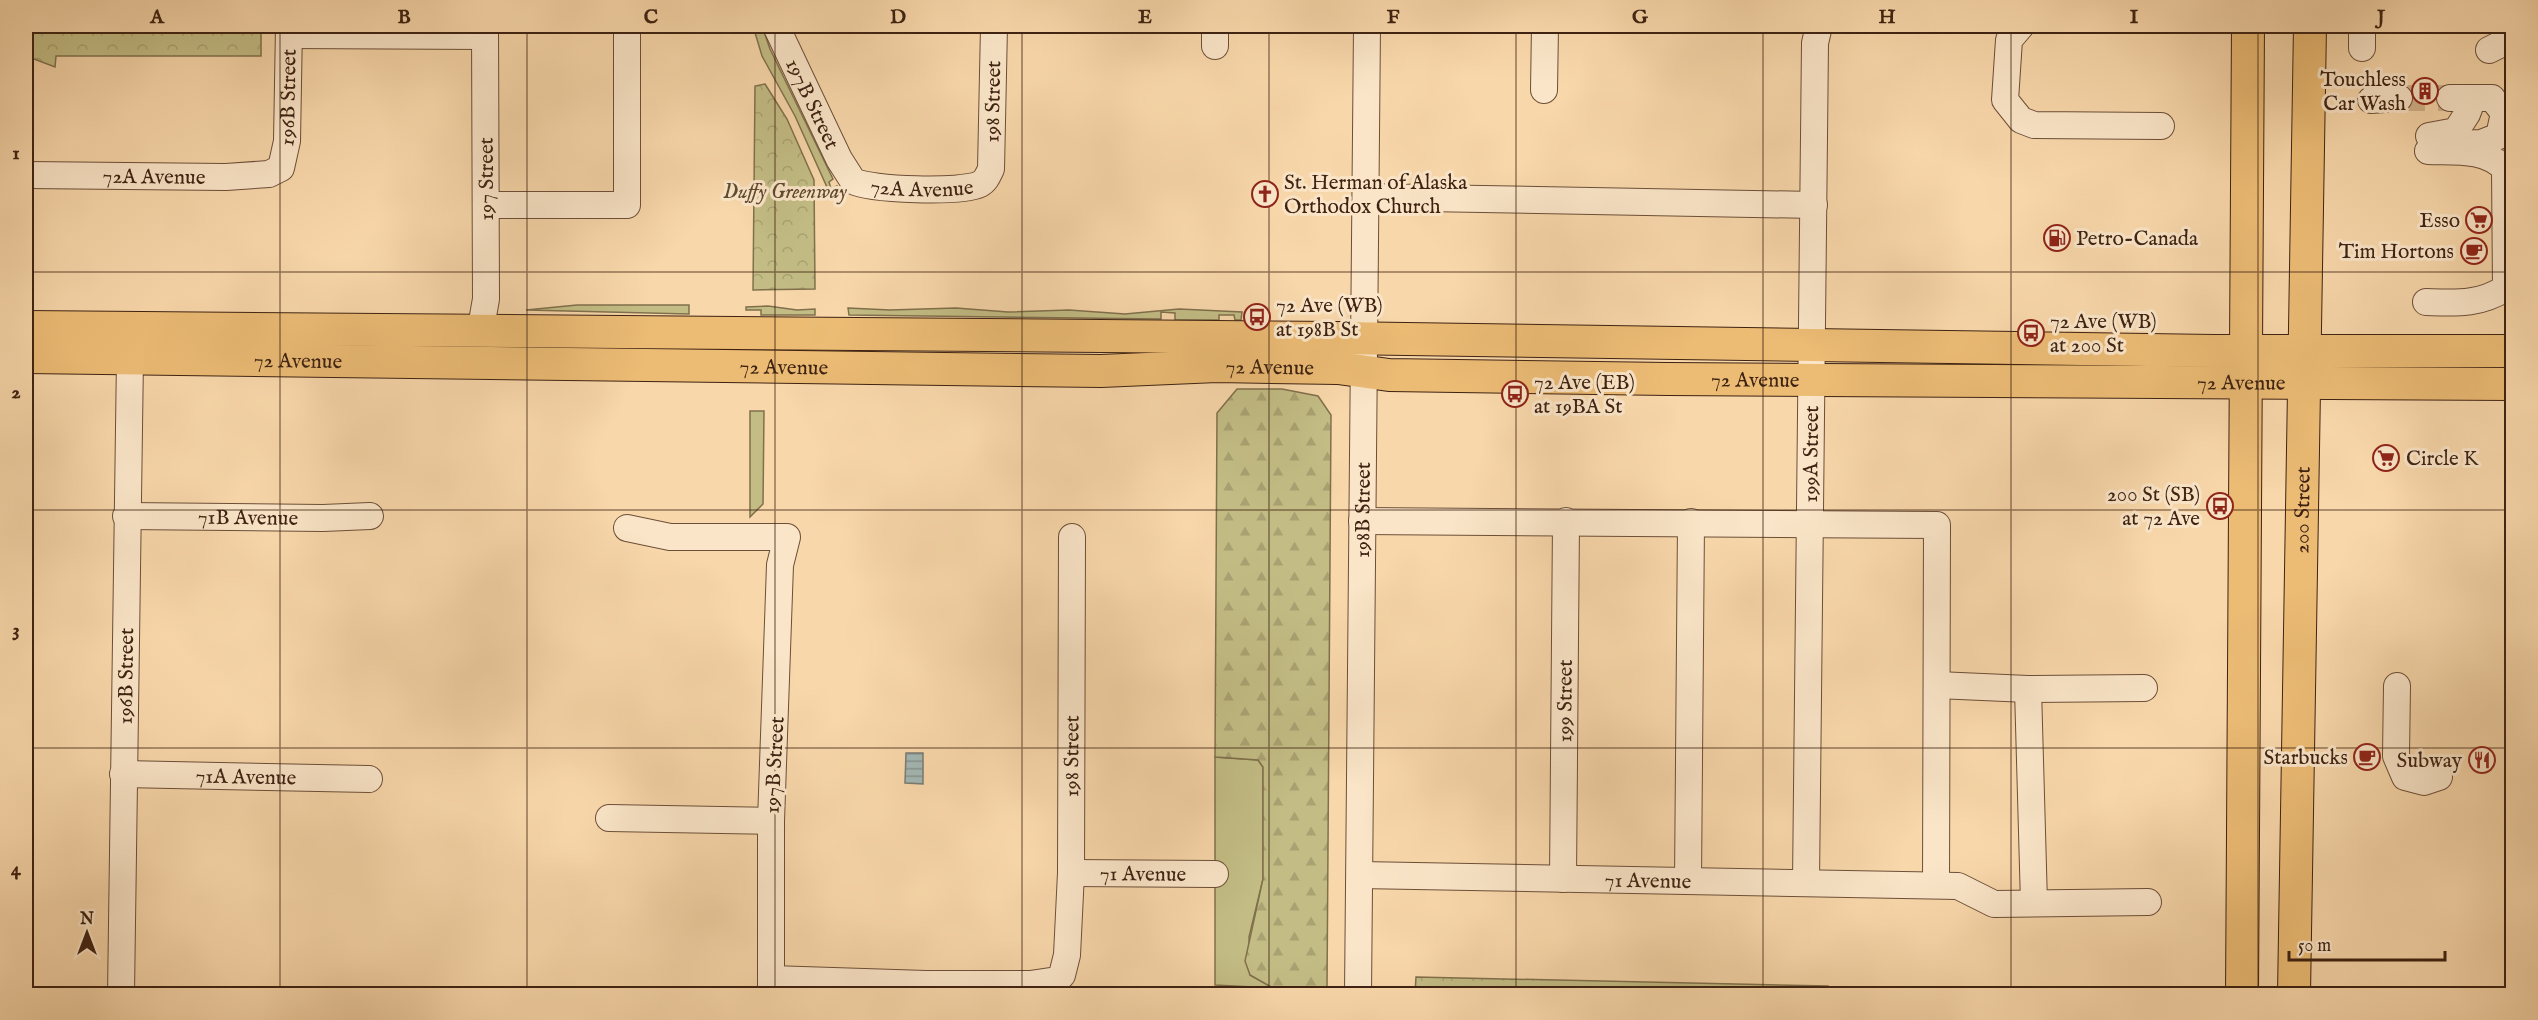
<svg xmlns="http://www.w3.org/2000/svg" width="2538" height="1020" viewBox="0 0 2538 1020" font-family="'IM FELL English',serif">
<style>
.grass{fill:#c3bd85;stroke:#80704c;stroke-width:1.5}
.forest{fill:url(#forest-firs);stroke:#80704c;stroke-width:1.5}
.park{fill:url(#park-crowns);stroke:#80704c;stroke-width:1.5}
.water{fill:url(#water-rules);stroke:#7a7b73;stroke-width:1.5}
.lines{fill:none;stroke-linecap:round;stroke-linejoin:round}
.minor-tunnel{stroke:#d3b38c;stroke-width:26;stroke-dasharray:26 13;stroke-linecap:butt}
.minor-casing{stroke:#6c4f38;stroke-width:28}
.major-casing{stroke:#3e2212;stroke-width:34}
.minor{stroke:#fae5c8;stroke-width:26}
.major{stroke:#ecbc75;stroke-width:32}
.grid{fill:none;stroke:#3e2212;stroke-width:1.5;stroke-opacity:0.55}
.labels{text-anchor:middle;stroke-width:6;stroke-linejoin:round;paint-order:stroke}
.poi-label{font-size:21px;fill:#3e2212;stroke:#fae5c8;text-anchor:end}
.street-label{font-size:21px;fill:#3e2212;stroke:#fae5c8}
.park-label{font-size:21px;font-style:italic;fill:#5f492f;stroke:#fae5c8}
.neatline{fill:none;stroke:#3e2212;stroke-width:2}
.grid-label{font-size:20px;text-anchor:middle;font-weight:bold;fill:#3e2212}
</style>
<defs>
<pattern id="forest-firs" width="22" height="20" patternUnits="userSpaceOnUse" patternTransform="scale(1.5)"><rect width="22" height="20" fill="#c3bd85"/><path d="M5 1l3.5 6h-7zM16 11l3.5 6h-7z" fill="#a9a272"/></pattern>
<pattern id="park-crowns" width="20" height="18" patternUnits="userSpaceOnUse" patternTransform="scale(1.5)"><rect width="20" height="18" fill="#c3bd85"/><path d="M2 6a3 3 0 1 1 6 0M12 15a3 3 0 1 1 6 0" fill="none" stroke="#a9a272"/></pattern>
<pattern id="water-rules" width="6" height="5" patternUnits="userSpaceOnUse" patternTransform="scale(1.5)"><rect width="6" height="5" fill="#a2b7b4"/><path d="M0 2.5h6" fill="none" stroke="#859491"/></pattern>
</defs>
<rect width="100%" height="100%" fill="#f8d7aa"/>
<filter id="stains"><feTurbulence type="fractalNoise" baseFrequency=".00333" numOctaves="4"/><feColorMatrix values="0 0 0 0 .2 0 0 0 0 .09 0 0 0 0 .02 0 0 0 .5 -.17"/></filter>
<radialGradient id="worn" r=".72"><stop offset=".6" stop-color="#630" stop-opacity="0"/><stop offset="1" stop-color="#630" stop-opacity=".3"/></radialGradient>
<!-- grass -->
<g class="grass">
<polygon points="753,26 762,26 770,49 833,179 829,182 831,189 837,186 840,189 831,196 795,116 762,56"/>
<polygon points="577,305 689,305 689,314 526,310"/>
<polygon points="768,306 797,310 815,309 815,315 761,315 761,310 746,310 746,307"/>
<polygon points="848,308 890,310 956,308 1008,312 1069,310 1125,314 1179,309 1242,312 1241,320 1235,320 1234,315 1219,315 1219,320 1175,320 1175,313 1161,312 1161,319 849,315"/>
<polygon points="750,411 764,411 763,504 750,517"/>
<polygon points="1215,757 1258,760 1263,767 1263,879 1249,937 1250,975 1273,988 1215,985"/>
</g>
<!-- forest -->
<polygon class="forest" points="1237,389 1282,389 1318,396 1331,415 1327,991 1273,988 1250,975 1245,961 1263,879 1263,767 1258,760 1215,757 1217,413"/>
<!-- park -->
<g class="park">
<polygon points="26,26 261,26 261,56 56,56 55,67 26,56"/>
<polygon points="765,84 787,119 814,180 815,289 753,290 755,86"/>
<polygon points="1416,977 1828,986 1828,994 1415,994"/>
</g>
<!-- water -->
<polygon class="water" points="906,753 923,753 923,784 905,783"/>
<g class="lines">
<!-- minor-tunnel -->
<polyline class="minor-tunnel" points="2399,98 2450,98"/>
<defs>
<g id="minor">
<path id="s1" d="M776 26 839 159 853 181C870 190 962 193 980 184 986 181 988 175 991 169L994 26"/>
<polyline points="2021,26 2009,40 2005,100 2021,120 2034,125 2161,126"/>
<polyline points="2362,26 2362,48"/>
<polyline points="289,35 485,36"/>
<polyline points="1215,46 1215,26"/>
<polyline points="2489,50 2509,40 2509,26"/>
<polyline points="1544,90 1545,26"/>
<polyline points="2450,98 2492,98 2504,113 2499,136 2481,143 2459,144"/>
<polyline points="2371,100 2399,98"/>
<polyline points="2429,136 2456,131 2467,114 2473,98"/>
<path id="s2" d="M26 175 226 177 269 174 281 168 287 141 289 26"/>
<polyline points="1366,197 1814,205"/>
<polyline points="487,205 627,205 627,26"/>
<path d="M2426 302C2457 303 2479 305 2506 288L2505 169C2485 148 2455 152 2428 151"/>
<polyline points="480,333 486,299 485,26"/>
<path id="s3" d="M126 516 323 518 370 516"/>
<polyline points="1362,521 1937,525 1936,885"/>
<polyline points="627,528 670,537 787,537 780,565 771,821 771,994"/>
<polyline points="1937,685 2028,689 2144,688"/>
<polyline points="2397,686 2396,756 2405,777 2424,782 2439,777"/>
<polyline points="2028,689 2034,903"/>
<path id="s4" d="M123 774 369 779"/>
<polyline points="609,818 771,821"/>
<path id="s5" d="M1071 873 1215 874"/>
<path id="s6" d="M1360 875 1958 886 1994 904 2148 902"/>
<path id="s7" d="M1563 879 1566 521"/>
<polyline points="1688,881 1691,522"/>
<path id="s8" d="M1806 883 1815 43 1819 26"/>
<path id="s9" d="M771 979 926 984H1030L1057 980 1062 975 1067 955 1071 873 1072 537"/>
<path id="s10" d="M121 994 130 358"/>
<path id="s11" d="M1358 994 1367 26"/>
</g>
<g id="major">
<polyline points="26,327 1338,338 2214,351 2512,351"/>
<path id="s12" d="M26 357 1101 371 1217 366 1338 368 1389 375 1668 379 2512 384"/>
<polyline points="2242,994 2248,26"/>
<path id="s13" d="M2294 994 2310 26"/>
</g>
</defs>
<!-- minor casing -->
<use href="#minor" class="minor-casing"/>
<!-- major casing -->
<use href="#major" class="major-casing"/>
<!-- minor -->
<use href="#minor" class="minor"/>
<!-- major -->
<use href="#major" class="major"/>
</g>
<!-- grid -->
<path class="grid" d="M280 26V994M527 26V994M775 26V994M1022 26V994M1269 26V994M1516 26V994M1763 26V994M2011 26V994M2258 26V994M26 272H2512M26 510H2512M26 748H2512"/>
<!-- icons -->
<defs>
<symbol id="building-ring" viewBox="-11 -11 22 22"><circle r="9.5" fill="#fae5c8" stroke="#8f2418" stroke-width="1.5"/><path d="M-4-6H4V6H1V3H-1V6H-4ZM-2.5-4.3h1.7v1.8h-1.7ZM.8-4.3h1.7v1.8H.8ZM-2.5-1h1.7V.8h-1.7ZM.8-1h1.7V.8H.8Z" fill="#8f2418"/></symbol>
<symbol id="church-ring" viewBox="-11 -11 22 22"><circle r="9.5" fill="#fae5c8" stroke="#8f2418" stroke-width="1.5"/><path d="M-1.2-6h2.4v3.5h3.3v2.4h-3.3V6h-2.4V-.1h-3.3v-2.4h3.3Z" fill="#8f2418"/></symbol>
<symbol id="supermarket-ring" viewBox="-11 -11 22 22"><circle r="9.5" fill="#fae5c8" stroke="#8f2418" stroke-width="1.5"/><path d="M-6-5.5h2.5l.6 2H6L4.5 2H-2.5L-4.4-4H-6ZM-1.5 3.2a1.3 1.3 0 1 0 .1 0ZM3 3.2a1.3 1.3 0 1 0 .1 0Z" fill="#8f2418"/></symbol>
<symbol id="fuel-ring" viewBox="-11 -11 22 22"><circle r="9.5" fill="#fae5c8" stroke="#8f2418" stroke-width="1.5"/><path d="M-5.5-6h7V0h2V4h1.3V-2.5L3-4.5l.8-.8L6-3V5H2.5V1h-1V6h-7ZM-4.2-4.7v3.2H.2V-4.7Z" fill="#8f2418"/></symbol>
<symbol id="cafe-ring" viewBox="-11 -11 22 22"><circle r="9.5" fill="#fae5c8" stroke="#8f2418" stroke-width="1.5"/><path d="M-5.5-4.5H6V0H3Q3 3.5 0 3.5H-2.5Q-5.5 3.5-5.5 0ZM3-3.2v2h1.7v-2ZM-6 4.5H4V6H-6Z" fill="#8f2418"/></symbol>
<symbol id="bus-ring" viewBox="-11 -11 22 22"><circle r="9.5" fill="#fae5c8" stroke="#8f2418" stroke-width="1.5"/><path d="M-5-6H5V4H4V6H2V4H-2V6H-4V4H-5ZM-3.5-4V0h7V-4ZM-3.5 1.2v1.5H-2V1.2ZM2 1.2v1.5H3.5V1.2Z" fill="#8f2418"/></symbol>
<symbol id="restaurant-ring" viewBox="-11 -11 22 22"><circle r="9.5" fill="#fae5c8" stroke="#8f2418" stroke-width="1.5"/><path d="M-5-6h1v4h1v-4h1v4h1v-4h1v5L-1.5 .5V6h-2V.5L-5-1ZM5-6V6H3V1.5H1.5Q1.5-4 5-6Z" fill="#8f2418"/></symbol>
</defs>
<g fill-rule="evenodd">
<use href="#building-ring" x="2410" y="76" width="30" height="30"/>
<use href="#church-ring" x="1250" y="179" width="30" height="30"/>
<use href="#supermarket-ring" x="2464" y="205" width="30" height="30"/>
<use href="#fuel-ring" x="2042" y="223" width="30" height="30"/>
<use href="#cafe-ring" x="2459" y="236" width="30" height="30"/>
<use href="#bus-ring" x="1242" y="302" width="30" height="30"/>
<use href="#bus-ring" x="2016" y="318" width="30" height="30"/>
<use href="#bus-ring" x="1500" y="379" width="30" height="30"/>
<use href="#supermarket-ring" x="2371" y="443" width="30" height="30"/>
<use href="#bus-ring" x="2205" y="491" width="30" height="30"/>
<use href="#cafe-ring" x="2352" y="742" width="30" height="30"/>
<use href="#restaurant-ring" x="2467" y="745" width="30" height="30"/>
</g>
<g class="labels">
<!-- poi labels -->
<g class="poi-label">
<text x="2406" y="86">Touchless<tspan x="2406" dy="24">Car Wash</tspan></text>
<text x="1284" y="189" text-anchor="start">St. Herman of Alaska<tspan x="1284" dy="24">Orthodox Church</tspan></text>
<text x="2460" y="227">Esso</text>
<text x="2076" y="245" text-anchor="start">Petro-Canada</text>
<text x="2454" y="258">Tim Hortons</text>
<text x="1276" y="312" text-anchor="start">72 Ave (WB)<tspan x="1276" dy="24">at 198B St</tspan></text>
<text x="2050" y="328" text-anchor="start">72 Ave (WB)<tspan x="2050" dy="24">at 200 St</tspan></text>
<text x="1534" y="389" text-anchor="start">72 Ave (EB)<tspan x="1534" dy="24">at 19BA St</tspan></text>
<text x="2406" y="465" text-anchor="start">Circle K</text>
<text x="2200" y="501">200 St (SB)<tspan x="2200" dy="24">at 72 Ave</tspan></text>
<text x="2348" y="764">Starbucks</text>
<text x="2462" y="767">Subway</text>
</g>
<!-- street labels -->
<g class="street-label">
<text dy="7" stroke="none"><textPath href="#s2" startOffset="328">196B Street</textPath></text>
<text dy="7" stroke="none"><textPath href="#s1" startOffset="388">198 Street</textPath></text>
<text dy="7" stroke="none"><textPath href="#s1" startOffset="86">197B Street</textPath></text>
<text dy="7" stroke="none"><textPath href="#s2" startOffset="128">72A Avenue</textPath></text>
<text transform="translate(486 179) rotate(-90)" y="7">197 Street</text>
<text dy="7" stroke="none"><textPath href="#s1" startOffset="243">72A Avenue</textPath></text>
<text dy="7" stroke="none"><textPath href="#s12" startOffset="272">72 Avenue</textPath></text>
<text dy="7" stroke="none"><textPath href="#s12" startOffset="758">72 Avenue</textPath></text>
<text dy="7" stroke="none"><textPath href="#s12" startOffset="1244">72 Avenue</textPath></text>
<text dy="7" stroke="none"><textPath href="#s12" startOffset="1730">72 Avenue</textPath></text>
<text dy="7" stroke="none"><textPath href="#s12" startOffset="2216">72 Avenue</textPath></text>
<text dy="7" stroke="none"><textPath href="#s8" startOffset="429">199A Street</textPath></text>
<text dy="7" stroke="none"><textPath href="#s11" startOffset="484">198B Street</textPath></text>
<text dy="7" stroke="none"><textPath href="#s13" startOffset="484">200 Street</textPath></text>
<text dy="7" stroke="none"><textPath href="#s3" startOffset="122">71B Avenue</textPath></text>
<text dy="7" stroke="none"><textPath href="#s10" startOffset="318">196B Street</textPath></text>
<text dy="7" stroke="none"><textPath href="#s7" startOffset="178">199 Street</textPath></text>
<text dy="7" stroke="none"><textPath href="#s9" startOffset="513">198 Street</textPath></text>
<text transform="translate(774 765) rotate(-87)" y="7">197B Street</text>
<text dy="7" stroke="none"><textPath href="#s4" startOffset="123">71A Avenue</textPath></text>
<text dy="7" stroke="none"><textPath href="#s5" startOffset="72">71 Avenue</textPath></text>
<text dy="7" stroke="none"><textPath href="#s6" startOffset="288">71 Avenue</textPath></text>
</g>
<!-- park labels -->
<g class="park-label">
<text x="785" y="198">Duffy Greenway</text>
</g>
</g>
<!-- margin -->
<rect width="2538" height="1020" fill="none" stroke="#f8d7aa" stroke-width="66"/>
<!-- north arrow -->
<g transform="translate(87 933)" stroke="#fae5c8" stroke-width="4.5" paint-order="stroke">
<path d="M0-4.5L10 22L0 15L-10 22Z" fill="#3e2212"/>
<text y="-9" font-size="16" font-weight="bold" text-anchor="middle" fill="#3e2212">N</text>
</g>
<!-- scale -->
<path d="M2289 951v9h156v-9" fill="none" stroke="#3e2212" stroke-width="3"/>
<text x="2298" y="951" font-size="18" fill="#3e2212" stroke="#fae5c8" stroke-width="4.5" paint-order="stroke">50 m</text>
<rect x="33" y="33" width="2472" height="954" class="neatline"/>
<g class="grid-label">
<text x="157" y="23">A</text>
<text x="404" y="23">B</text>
<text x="651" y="23">C</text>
<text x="898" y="23">D</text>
<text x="1145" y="23">E</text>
<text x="1393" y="23">F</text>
<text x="1640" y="23">G</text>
<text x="1887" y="23">H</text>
<text x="2134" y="23">I</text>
<text x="2381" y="23">J</text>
<text x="16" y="159">1</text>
<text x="16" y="398">2</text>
<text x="16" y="636">3</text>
<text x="16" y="875">4</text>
</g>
<rect width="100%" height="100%" filter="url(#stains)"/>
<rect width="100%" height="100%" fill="url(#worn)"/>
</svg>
